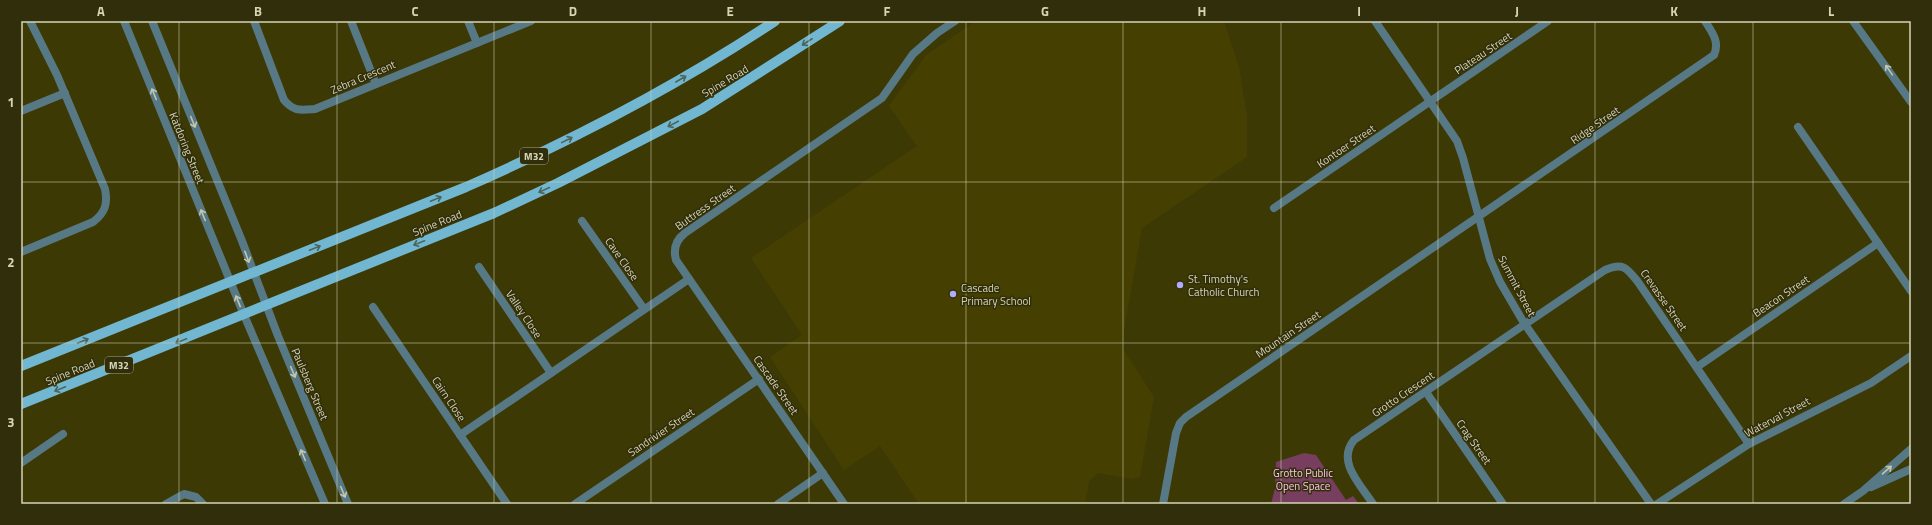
<svg xmlns="http://www.w3.org/2000/svg" width="1932" height="525" viewBox="0 0 1932 525" font-family="'Titillium Web',sans-serif">
<style>
.built{fill:#454002}
.green{fill:#773e5f}
.lines{fill:none;stroke-linecap:round;stroke-linejoin:round}
.minor{stroke:#577885;stroke-width:8}
.tertiary{stroke:#577885;stroke-width:8}
.primary{stroke:#72b7d2;stroke-width:10}
.oneway{stroke:#4b655b}
.oneway2{stroke:#c2c6ad}
.grid{fill:none;stroke:#d5d4b4;stroke-width:1;stroke-opacity:0.55}
.poi-dot{fill:#b1adfa;stroke:#312e0c;stroke-width:1.5}
.labels{text-anchor:middle;stroke-width:3;stroke-linejoin:round;paint-order:stroke}
.shield{fill:#312e0c;stroke:#a4a282;stroke-width:1}
.shield-label{font-size:10px;font-weight:bold;fill:#d5d4b4}
.street-label{font-size:11px;fill:#d5d4b4;stroke:#312e0c}
.poi-label{font-size:11px;fill:#d5d4b4;stroke:#312e0c;text-anchor:start}
.park-label{font-size:11px;fill:#fec6e4;stroke:#312e0c}
.neatline{fill:none;stroke:#d5d4b4;stroke-width:1.5}
.grid-label{font-size:13px;text-anchor:middle;font-weight:bold;fill:#d5d4b4}
</style>
<rect width="100%" height="100%" fill="#3c3904"/>
<!-- built -->
<polygon class="built" points="976,21 1224,21 1239,67 1247,116 1247,157 1142,228 1124,330 1123,349 1154,397 1140,477 1132,479 1098,473 1089,481 1085,504 919,504 880,446 844,470 770,357 802,335 751,258 917,146 889,106 926,55"/>
<!-- green -->
<polygon class="green" points="1304,453 1316,455 1346,500 1353,496 1359,504 1271,504 1275,488 1276,462"/>
<g class="lines">
<!-- minor -->
<g class="minor">
<path d="M254 21 284 100C294 112 301 110 315 109L531 21"/>
<polyline points="351,21 376,84"/>
<polyline points="468,21 477,43"/>
<polyline points="1375,21 1457,141 1463,158 1490,259 1500,282 1524,323 1651,504"/>
<polyline points="21,111 65,93"/>
<polyline points="1798,127 1911,291"/>
<polyline points="1274,208 1548,21"/>
<polyline points="582,221 644,309"/>
<path d="M21 252 93 222C105 213 108 204 105 189L57 75 30 21"/>
<polyline points="479,267 551,373"/>
<polyline points="373,307 507,504"/>
<polyline points="1697,367 1878,243"/>
<polyline points="1426,392 1503,504"/>
<polyline points="460,435 689,279"/>
<polyline points="21,463 63,434"/>
<polyline points="166,504 184,494 196,497 203,504"/>
<polyline points="575,504 759,379"/>
<polyline points="778,504 823,473"/>
<path d="M844 504 676 260C673 249 676 240 685 233L882 98 913 54 937 33 955 21"/>
<path d="M1163 504 1176 433 1180 423 1186 417 1714 55C1720 42 1712 32 1705 21"/>
<path d="M1373 504C1361 485 1336 462 1354 440L1605 270C1623 262 1627 268 1638 282L1749 444"/>
<polyline points="1657,504 1749,444 1871,383 1911,356"/>
</g>
<!-- tertiary -->
<g class="tertiary">
<polyline points="124,21 244,315 325,504"/>
<polyline points="152,21 242,241 278,336 348,504"/>
<polyline points="1853,21 1911,102"/>
<polyline points="1871,487 1911,469"/>
<polyline points="1844,504 1863,491 1911,449"/>
</g>
<!-- primary -->
<g class="primary">
<path d="M21 366 466 187C573 140 677 86 775 21"/>
<polyline points="21,404 494,213 558,183 702,109 840,21"/>
</g>
</g>
<!-- one-way arrows -->
<defs><path id="oneway-shaft" d="M-6 0H5M1.5-3L5.5 0L1.5 3" fill="none" stroke-width="1.6" stroke-linecap="round" stroke-linejoin="round"/></defs>
<g class="oneway">
<use href="#oneway-shaft" transform="translate(807 42) rotate(147)"/>
<use href="#oneway-shaft" transform="translate(681 79) rotate(-30)"/>
<use href="#oneway-shaft" transform="translate(673 124) rotate(152)"/>
<use href="#oneway-shaft" transform="translate(567 140) rotate(-26)"/>
<use href="#oneway-shaft" transform="translate(544 190) rotate(155)"/>
<use href="#oneway-shaft" transform="translate(436 199) rotate(-22)"/>
<use href="#oneway-shaft" transform="translate(419 243) rotate(158)"/>
<use href="#oneway-shaft" transform="translate(315 248) rotate(-22)"/>
<use href="#oneway-shaft" transform="translate(83 341) rotate(-22)"/>
<use href="#oneway-shaft" transform="translate(181 341) rotate(158)"/>
<use href="#oneway-shaft" transform="translate(60 389) rotate(158)"/>
</g>
<g class="oneway2">
<use href="#oneway-shaft" transform="translate(1889 70) rotate(-125)"/>
<use href="#oneway-shaft" transform="translate(154 94) rotate(-112)"/>
<use href="#oneway-shaft" transform="translate(193 122) rotate(68)"/>
<use href="#oneway-shaft" transform="translate(203 215) rotate(-112)"/>
<use href="#oneway-shaft" transform="translate(247 257) rotate(70)"/>
<use href="#oneway-shaft" transform="translate(238 301) rotate(-112)"/>
<use href="#oneway-shaft" transform="translate(293 372) rotate(67)"/>
<use href="#oneway-shaft" transform="translate(303 455) rotate(-113)"/>
<use href="#oneway-shaft" transform="translate(1887 470) rotate(-41)"/>
<use href="#oneway-shaft" transform="translate(343 492) rotate(67)"/>
</g>
<!-- grid -->
<path class="grid" d="M179 21V504M337 21V504M494 21V504M651 21V504M809 21V504M966 21V504M1123 21V504M1281 21V504M1438 21V504M1595 21V504M1753 21V504M21 182H1911M21 343H1911"/>
<!-- markers -->
<g class="poi-dot">
<circle cx="1180" cy="285" r="4"/>
<circle cx="953" cy="294" r="4"/>
</g>
<g class="labels">
<!-- shield labels -->
<g class="shield">
<rect x="520" y="148" width="28" height="16" rx="3"/>
<rect x="105" y="357" width="28" height="16" rx="3"/>
</g>
<g class="shield-label">
<text x="534" y="160">M32</text>
<text x="119" y="369">M32</text>
</g>
<!-- street labels -->
<g class="street-label">
<text transform="translate(1483 53) rotate(-34)" y="4">Plateau Street</text>
<text transform="translate(363 77) rotate(-23)" y="4">Zebra Crescent</text>
<text transform="translate(725 81) rotate(-31)" y="4">Spine Road</text>
<text transform="translate(1595 125) rotate(-35)" y="4">Ridge Street</text>
<text transform="translate(1346 146) rotate(-34)" y="4">Kontoer Street</text>
<text transform="translate(187 148) rotate(68)" y="4">Katdoring Street</text>
<text transform="translate(705 207) rotate(-35)" y="4">Buttress Street</text>
<text transform="translate(437 223) rotate(-22)" y="4">Spine Road</text>
<text transform="translate(622 259) rotate(55)" y="4">Cave Close</text>
<text transform="translate(1517 286) rotate(62)" y="4">Summit Street</text>
<text transform="translate(1781 296) rotate(-34)" y="4">Beacon Street</text>
<text transform="translate(1664 300) rotate(55)" y="4">Crevasse Street</text>
<text transform="translate(524 314) rotate(56)" y="4">Valley Close</text>
<text transform="translate(1288 334) rotate(-34)" y="4">Mountain Street</text>
<text transform="translate(70 372) rotate(-22)" y="4">Spine Road</text>
<text transform="translate(310 384) rotate(67)" y="4">Paulsberg Street</text>
<text transform="translate(776 385) rotate(55)" y="4">Cascade Street</text>
<text transform="translate(1403 394) rotate(-34)" y="4">Grotto Crescent</text>
<text transform="translate(449 399) rotate(56)" y="4">Cairn Close</text>
<text transform="translate(1777 417) rotate(-28)" y="4">Waterval Street</text>
<text transform="translate(661 432) rotate(-34)" y="4">Sandrivier Street</text>
<text transform="translate(1474 442) rotate(55)" y="4">Crag Street</text>
</g>
<!-- poi labels -->
<g class="poi-label">
<text x="1188" y="283">St. Timothy's<tspan x="1188" dy="13">Catholic Church</tspan></text>
<text x="961" y="292">Cascade<tspan x="961" dy="13">Primary School</tspan></text>
</g>
<!-- park labels -->
<g class="park-label">
<text x="1303" y="477">Grotto Public<tspan x="1303" dy="13">Open Space</tspan></text>
</g>
</g>
<!-- border -->
<rect width="1932" height="525" fill="none" stroke="#312e0c" stroke-width="44"/>
<rect x="22" y="22" width="1888" height="481" class="neatline"/>
<g class="grid-label">
<text x="101" y="16">A</text>
<text x="258" y="16">B</text>
<text x="415" y="16">C</text>
<text x="573" y="16">D</text>
<text x="730" y="16">E</text>
<text x="887" y="16">F</text>
<text x="1045" y="16">G</text>
<text x="1202" y="16">H</text>
<text x="1359" y="16">I</text>
<text x="1517" y="16">J</text>
<text x="1674" y="16">K</text>
<text x="1831" y="16">L</text>
<text x="11" y="107">1</text>
<text x="11" y="267">2</text>
<text x="11" y="427">3</text>
</g>
</svg>
